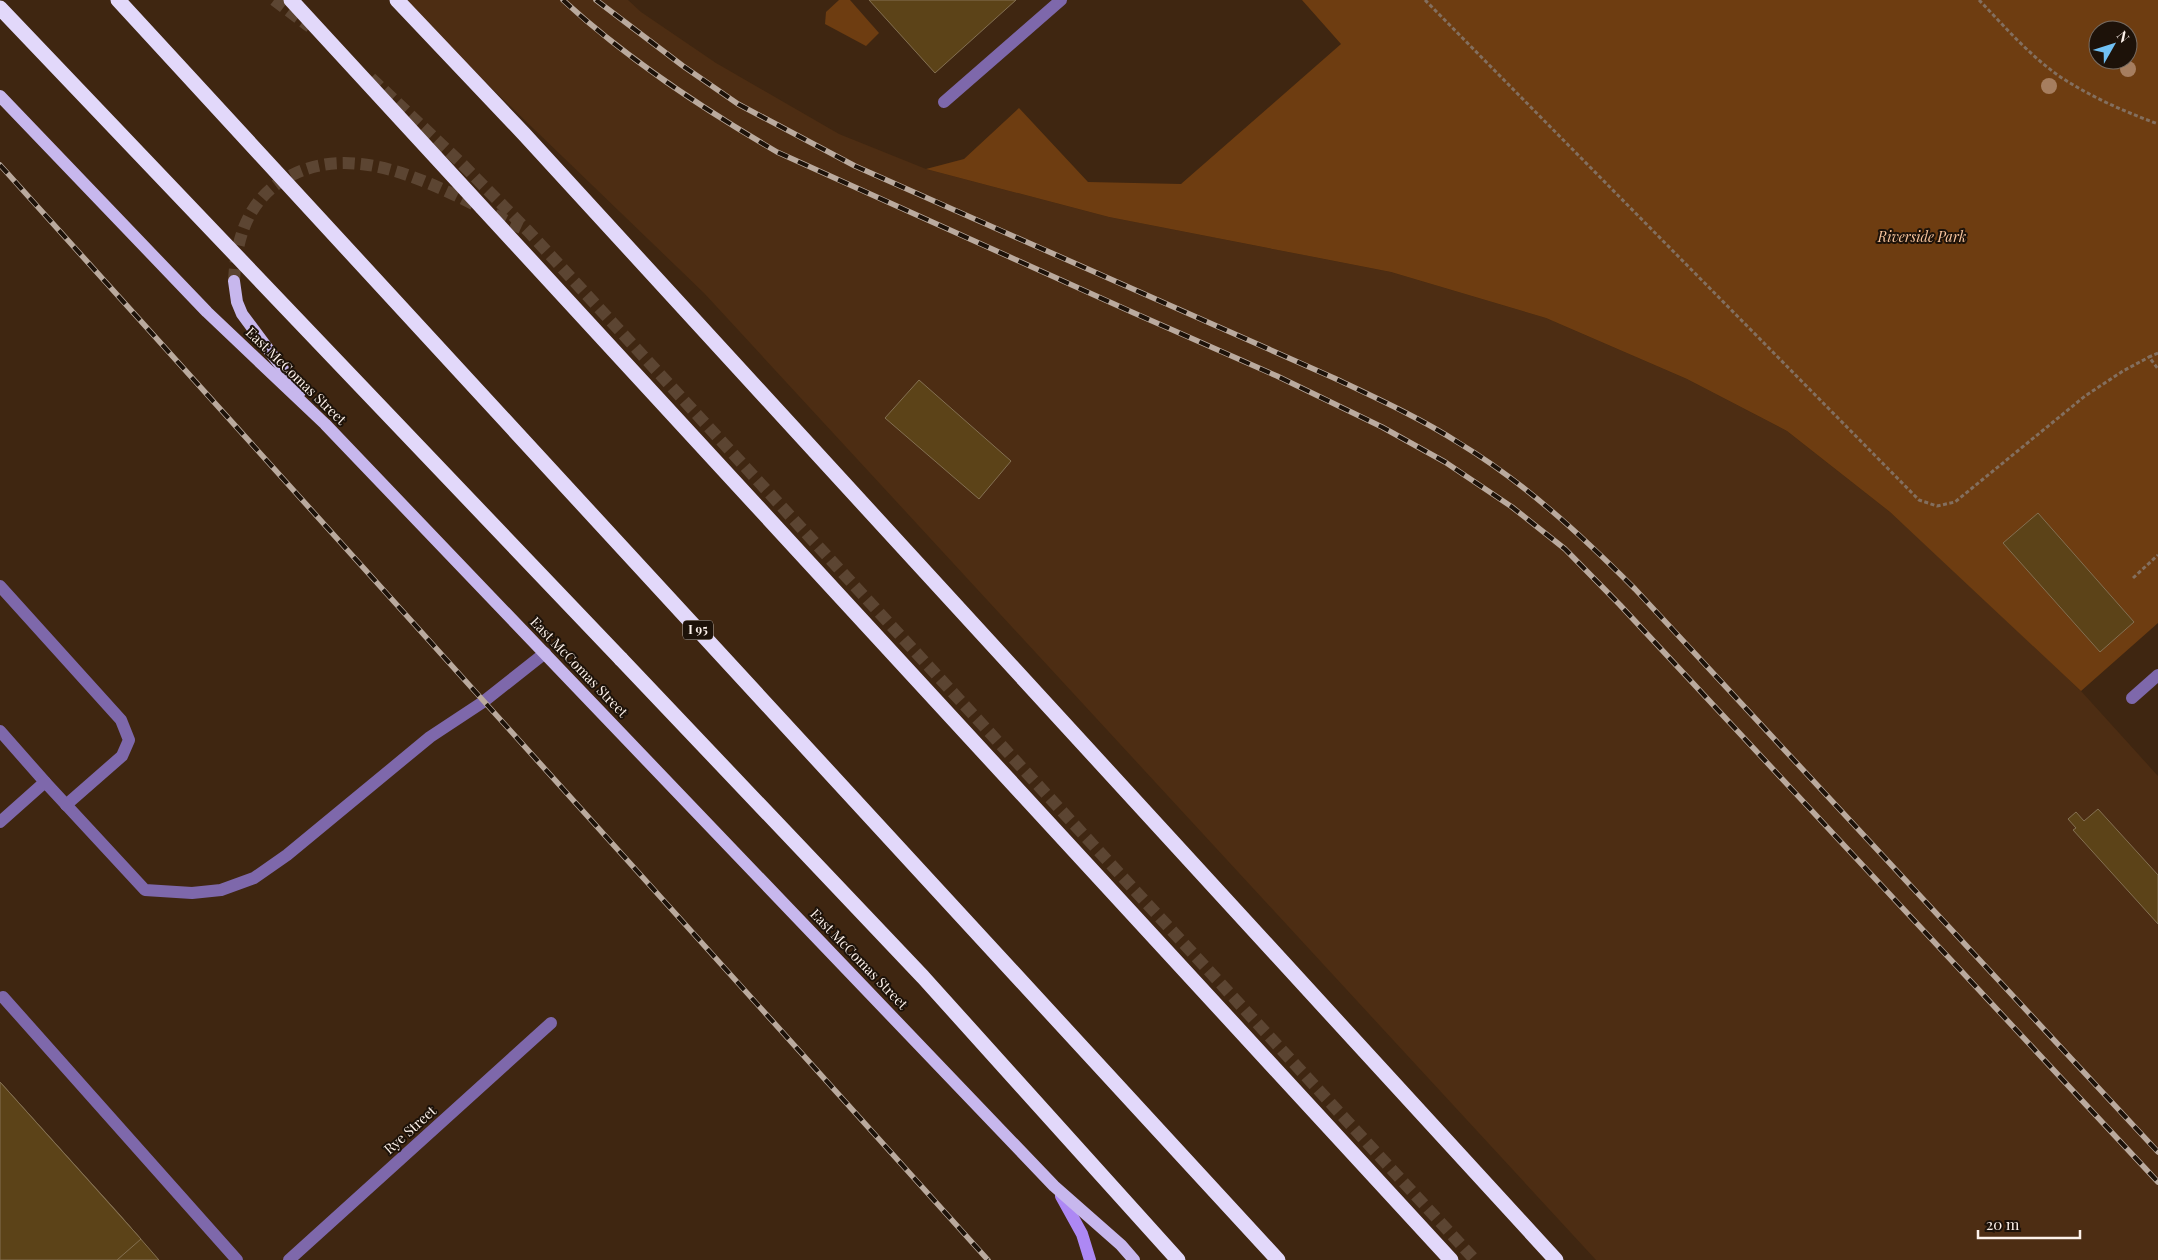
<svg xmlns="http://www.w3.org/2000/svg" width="2158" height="1260" viewBox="0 0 2158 1260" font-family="'Playfair Display',serif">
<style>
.built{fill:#4d2d13}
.green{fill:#6e3d11;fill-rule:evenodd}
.building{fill:#5c4318;stroke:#847052}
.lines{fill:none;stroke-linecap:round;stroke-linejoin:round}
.primary-tunnel{stroke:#5c4532;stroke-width:12;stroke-dasharray:12 6;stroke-linecap:butt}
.path{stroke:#836f5f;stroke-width:3;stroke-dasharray:4 2.5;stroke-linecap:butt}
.lane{stroke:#7e68ab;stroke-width:12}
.street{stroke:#7e68ab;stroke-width:12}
.secondary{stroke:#ad88f4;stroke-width:12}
.primary{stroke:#c7b7ed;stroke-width:12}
.highway{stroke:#e2d8fa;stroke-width:15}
.rail-casing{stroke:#baaa9e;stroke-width:5.5}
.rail{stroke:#1d1209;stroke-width:4;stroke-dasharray:11;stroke-linecap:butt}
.highway-bridge{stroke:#e2d8fa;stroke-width:15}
.tree{fill:#a67e5f}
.labels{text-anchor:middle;stroke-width:4;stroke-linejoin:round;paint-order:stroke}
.shield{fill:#1d1209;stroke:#baafa7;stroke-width:1}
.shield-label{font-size:12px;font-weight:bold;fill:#fdf2eb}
.park-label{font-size:14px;font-style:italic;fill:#fac69e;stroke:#1d1209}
.street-label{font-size:14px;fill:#fdf2eb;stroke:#1d1209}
</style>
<rect width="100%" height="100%" fill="#3f2611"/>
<!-- built -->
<polygon class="built" points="400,0 628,0 641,12 716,63 839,134 926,169 1109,217 1391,272 1546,318 1687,379 1787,431 1890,512 1959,575 2081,691 2158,776 2158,1260 1596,1260 704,293"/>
<!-- green -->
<g class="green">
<polygon points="839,0 850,0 879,33 866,46 825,24 826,12"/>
<path d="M1302 0H2158V623L2081 691 1890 512 1787 431 1687 379 1546 318 1391 272 1109 217 926 169 964 159 1019 108 1088 182 1181 184 1341 44ZM2098 30H2128V60H2098Z"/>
</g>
<!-- building -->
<g class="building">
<polygon points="869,0 1016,0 935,73"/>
<polygon points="919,380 1011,461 979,499 885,418"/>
<polygon points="2038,513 2134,622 2100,652 2003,543"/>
<polygon points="2098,809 2158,875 2158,924 2073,830 2076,828 2068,819 2076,812 2084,821"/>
<polygon points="0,1082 119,1214 159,1260 0,1260"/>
<polygon points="0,1082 141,1239 117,1260 0,1260"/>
</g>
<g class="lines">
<!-- primary-tunnel -->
<g class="primary-tunnel">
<polyline points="274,0 310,27"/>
<polyline points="371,78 461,163 528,231 1475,1260"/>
<path d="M234 281C236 241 246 203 283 180 359 133 451 195 521 228"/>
</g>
<!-- path -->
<g class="path">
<polyline points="1425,0 1919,500 1937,506 1955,502 2085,396 2123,371 2151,356"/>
<path d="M1979 0C2007 29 2035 62 2070 83 2098 100 2128 113 2158 124"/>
<polyline points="2158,353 2149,357 2158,369"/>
<polyline points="2133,578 2158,555"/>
</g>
<!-- lane -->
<g class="lane">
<polyline points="944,102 1061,0"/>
<polyline points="0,586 121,720 129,740 122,756 66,805"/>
<polyline points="0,731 45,782"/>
<polyline points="0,822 45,782 145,890 192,893 221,890 254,878 287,855 430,737 483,702 545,653"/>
</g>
<!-- street -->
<g class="street">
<polyline points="2132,698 2158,675"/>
<polyline points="3,997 237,1260"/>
<polyline points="289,1260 551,1023"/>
</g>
<!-- secondary -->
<polyline class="secondary" points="1061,1196 1082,1234 1090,1260"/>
<!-- primary -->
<g class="primary">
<polyline points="0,96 207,312 325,424 1054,1186 1121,1245 1134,1260"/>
<polyline points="234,281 237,302 242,314 300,392"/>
</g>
<!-- highway -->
<g class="highway">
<polyline points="397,0 524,134 1556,1260"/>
<polyline points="621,659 923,977 1178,1260"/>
</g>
<defs>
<g id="rail">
<path d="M563 0C627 59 702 108 777 152L1134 313 1277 376 1382 427 1445 462 1512 507 1565 549 1620 605 2158 1182"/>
<path d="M596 0 683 66 738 104 855 166 1334 378C1376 398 1420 418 1459 443 1525 483 1581 535 1635 589L2158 1152"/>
<polyline points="0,165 988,1260"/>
</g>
</defs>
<!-- rail casing -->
<use href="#rail" class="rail-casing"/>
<!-- rail -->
<use href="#rail" class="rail"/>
<!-- highway-bridge -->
<g class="highway-bridge">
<polyline points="118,0 1278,1260"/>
<polyline points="291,0 1451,1260"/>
<polyline points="0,8 621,659"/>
</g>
</g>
<!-- trees -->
<g class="tree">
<circle cx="2128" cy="69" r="8"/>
<circle cx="2049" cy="86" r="8"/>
</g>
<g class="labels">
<!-- shield labels -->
<rect class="shield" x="683" y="620.5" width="30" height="19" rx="4"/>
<g class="shield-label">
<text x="698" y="634">I 95</text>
</g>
<!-- park labels -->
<g class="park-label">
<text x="1922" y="242">Riverside Park</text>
</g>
<!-- street labels -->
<g class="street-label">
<text transform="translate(296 376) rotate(44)" y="5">East McComas Street</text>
<text transform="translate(579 667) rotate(46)" y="5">East McComas Street</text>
<text transform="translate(859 959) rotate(46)" y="5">East McComas Street</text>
<text transform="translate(410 1130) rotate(-42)" y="5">Rye Street</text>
</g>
</g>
<!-- north arrow -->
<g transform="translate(2113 45) rotate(51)"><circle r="24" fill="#1d1209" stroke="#776c63"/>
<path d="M0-4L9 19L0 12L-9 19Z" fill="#71c1f4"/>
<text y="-8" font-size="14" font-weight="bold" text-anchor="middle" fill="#fdf2eb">N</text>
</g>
<!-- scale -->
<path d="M1978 1230v8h102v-8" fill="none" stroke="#fdf2eb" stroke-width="2.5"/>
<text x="1986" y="1230" font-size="15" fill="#fdf2eb" stroke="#1d1209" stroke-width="4" paint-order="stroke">20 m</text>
</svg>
